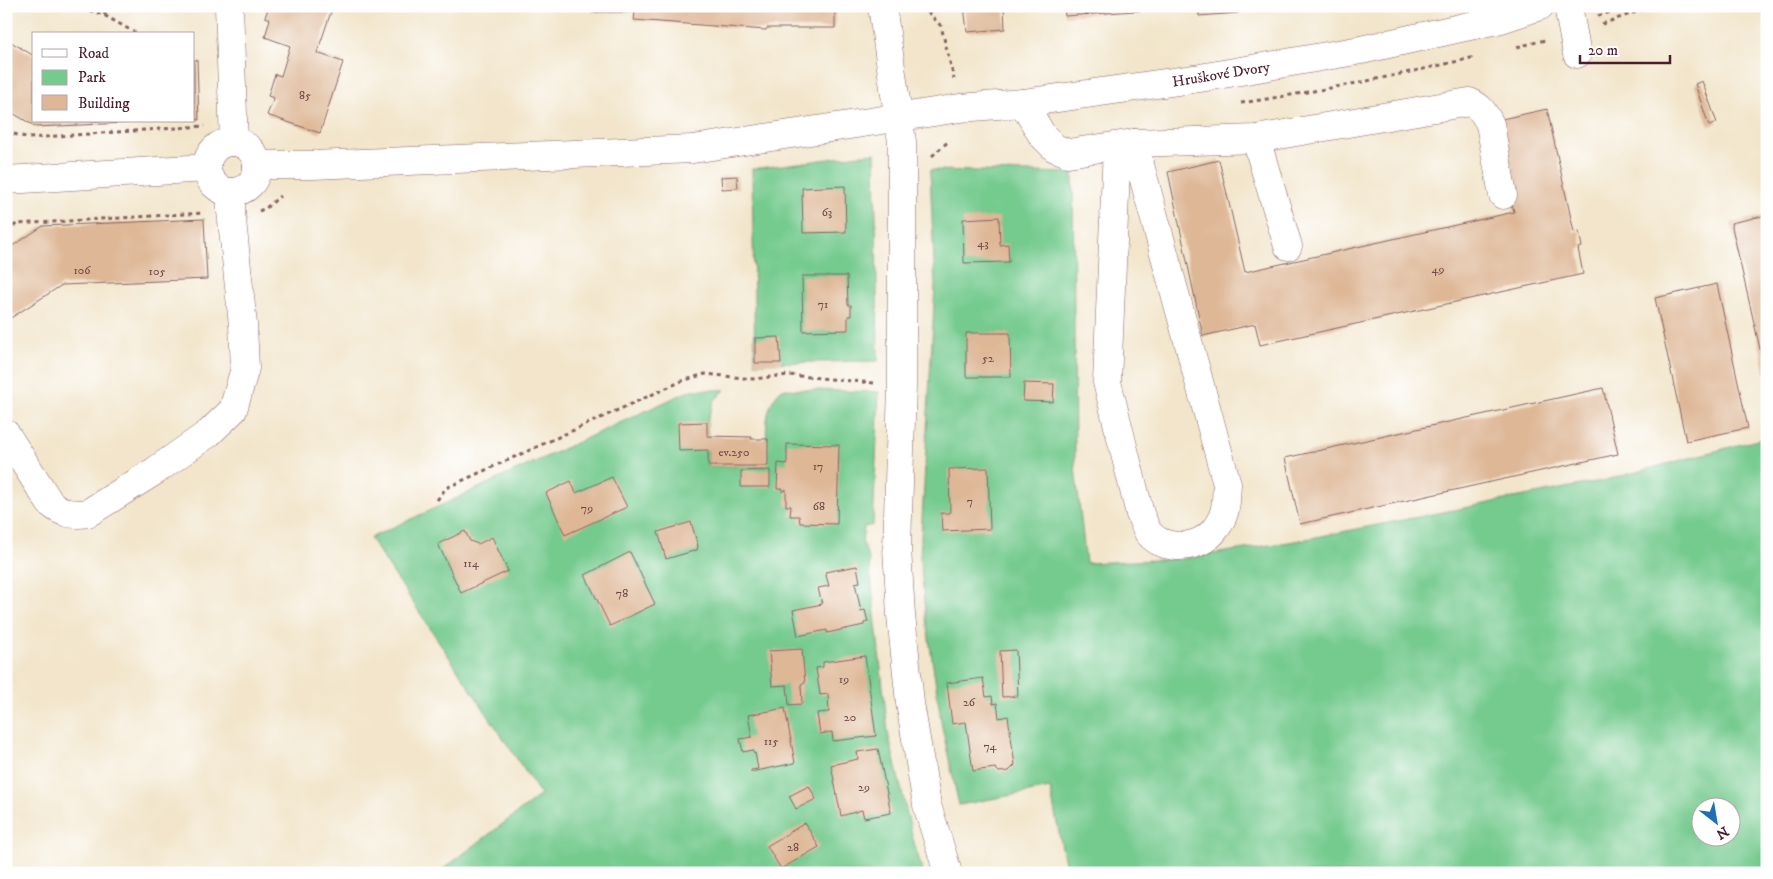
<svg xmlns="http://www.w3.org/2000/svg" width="1773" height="879" viewBox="0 0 1773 879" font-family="'IM FELL DW Pica',serif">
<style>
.green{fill:#75ca8e;stroke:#60745c;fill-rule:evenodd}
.building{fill:#deb796}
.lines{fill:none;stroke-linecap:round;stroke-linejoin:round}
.minor-casing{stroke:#856463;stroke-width:29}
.path{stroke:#856463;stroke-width:3;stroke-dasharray:4 4;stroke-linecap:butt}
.minor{stroke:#fff;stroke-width:28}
.labels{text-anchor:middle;stroke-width:4;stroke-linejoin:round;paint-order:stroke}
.number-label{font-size:12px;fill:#6f4546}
.street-label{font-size:15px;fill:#4a1f2b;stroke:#fff}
</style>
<rect width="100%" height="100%" fill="#fff"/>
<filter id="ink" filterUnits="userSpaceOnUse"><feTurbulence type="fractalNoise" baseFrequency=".02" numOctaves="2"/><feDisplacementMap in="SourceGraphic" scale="10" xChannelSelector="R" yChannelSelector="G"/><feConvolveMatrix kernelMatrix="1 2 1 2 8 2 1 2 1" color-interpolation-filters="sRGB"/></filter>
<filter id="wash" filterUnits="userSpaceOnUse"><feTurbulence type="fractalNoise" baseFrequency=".0096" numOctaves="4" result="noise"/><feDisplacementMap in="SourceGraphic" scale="20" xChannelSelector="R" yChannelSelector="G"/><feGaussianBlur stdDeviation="1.12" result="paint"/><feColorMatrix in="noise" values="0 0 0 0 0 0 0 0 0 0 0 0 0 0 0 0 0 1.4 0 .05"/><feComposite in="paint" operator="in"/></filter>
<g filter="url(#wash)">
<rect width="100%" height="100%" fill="#f2e5cb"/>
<!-- green -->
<g class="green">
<polygon points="875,153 878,361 755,363 752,169"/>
<path d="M930 170 1073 173 1075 467 1086 563 1182 559 1301 540 1606 480 1761 439 1767 450V873H1067L1050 788 959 805 942 727 925 611 920 557 935 286ZM1700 806H1730V836H1700Z"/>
<path d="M782 389 879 392 873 525 864 527 862 541 869 560 888 733 913 839 923 873H438L541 795 370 538 691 390H725L714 401 707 422 708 466H767C768 439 760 409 782 389Z"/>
</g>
<g id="blocks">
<!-- building -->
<g class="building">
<polygon points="269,6 333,6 317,53 343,62 320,133 267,115 274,98 268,96 275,74 281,76 290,46 265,37 270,19 265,17"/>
<polygon points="591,6 835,6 835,28 767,28 766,30 634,20 635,12 592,12"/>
<polygon points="964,6 1004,6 1005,29 967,32"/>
<polygon points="1064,6 1176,6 1176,8 1065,16"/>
<polygon points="1199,6 1238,6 1238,13 1199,16"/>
<polygon points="6,39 34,56 34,121 125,121 125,123 36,127 6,109"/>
<polygon points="194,60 197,60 199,120 194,120"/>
<polygon points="1702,81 1717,123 1709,126 1695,84"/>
<polygon points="1547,109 1574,232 1579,231 1582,247 1578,248 1583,274 1260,345 1255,324 1203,336 1168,172 1219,160 1245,272 1514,212 1493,121"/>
<polygon points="737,176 738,188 722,189 721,177"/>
<polygon points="845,186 846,232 803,233 802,188"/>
<polygon points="1767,215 1767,375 1766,375 1731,223"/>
<polygon points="999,217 1000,245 1008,244 1009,262 964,263 963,219"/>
<polygon points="204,219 207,279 62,285 6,321 6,250 43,226"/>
<polygon points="802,276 847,276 848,305 851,305 851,316 848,316 848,330 803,331"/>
<polygon points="1717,284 1748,428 1686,441 1655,298"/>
<polygon points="966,333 1010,333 1011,377 966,377"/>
<polygon points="779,337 781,363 755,363 755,338"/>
<polygon points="1024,383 1054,384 1053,402 1023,401"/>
<polygon points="1603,388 1618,454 1300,524 1285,458"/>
<polygon points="707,422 707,436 752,437 751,439 768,439 768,466 708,466 708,450 679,451 678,423"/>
<polygon points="787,444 839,445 837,524 800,523 799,516 790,516 791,506 786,506 786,489 782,492 783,489 777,489 778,463 787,464"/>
<polygon points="988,468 990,529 942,531 941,513 950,513 949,469"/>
<polygon points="770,470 770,487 741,487 741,471"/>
<polygon points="612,477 627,507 565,535 546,493 571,481 576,493"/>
<polygon points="691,522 698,546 697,550 666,559 658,532"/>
<polygon points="465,531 470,541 478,544 492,537 508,571 461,593 438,544"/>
<polygon points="630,552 655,604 610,626 585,575"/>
<polygon points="857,566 860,582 855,583 861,611 865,610 868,622 864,623 864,625 827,633 827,630 798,636 793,610 822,604 818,588 829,586 825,572"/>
<polygon points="802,649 805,683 801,684 802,704 789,705 787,685 772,686 769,651"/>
<polygon points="1016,650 1018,696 1002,697 1000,651"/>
<polygon points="865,656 876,736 833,741 832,732 820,734 817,713 829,712 828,694 820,695 816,668 823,667 823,662"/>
<polygon points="983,678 986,697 992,696 993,704 997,703 999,718 1008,716 1015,765 1009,771 999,772 995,768 973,771 966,722 952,724 947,683"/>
<polygon points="785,708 795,763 751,772 751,770 758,769 755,753 754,754 753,750 743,752 740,739 752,737 748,715"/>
<polygon points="878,749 891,813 864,818 862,810 841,816 831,765 858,759 857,752"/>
<polygon points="809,786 816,799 796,809 789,796"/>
<polygon points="805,823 819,847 781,869 767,846"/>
</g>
</g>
</g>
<g filter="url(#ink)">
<use href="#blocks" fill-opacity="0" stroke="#856463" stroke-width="1"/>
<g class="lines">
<defs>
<g id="minor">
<polyline points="229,6 234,142"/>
<polyline points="882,6 902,142 902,386 897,548 901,615 910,703 927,805 948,873"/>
<polyline points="1568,6 1577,54"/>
<path d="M1023 103 1042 135 1055 148 1068 153 1134 143 1256 139 1469 102C1481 107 1484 113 1490 124L1503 195"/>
<polyline points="1256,139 1288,246"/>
<circle cx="232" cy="167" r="25"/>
<path d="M1117 147 1107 382 1140 514C1143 520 1145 527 1148 532 1160 548 1185 549 1201 541 1210 537 1218 527 1222 518 1227 508 1226 495 1227 484L1134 143"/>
<polyline points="257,165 313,165 693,149 960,108 1023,103 1200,78 1361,50 1501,19 1540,6"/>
<polyline points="6,180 207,168"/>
<path d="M6 434 50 503C62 513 72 516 88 513L155 471 209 433 233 410 245 368 243 325 231 211V192"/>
</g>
</defs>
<!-- minor casing -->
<use href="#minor" class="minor-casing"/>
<!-- path -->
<g class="path">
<polyline points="74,6 104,15 137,34"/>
<polyline points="922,6 941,26 954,79"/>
<polyline points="104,15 110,6"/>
<polyline points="1598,16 1628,6"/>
<polyline points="1602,24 1653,6"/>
<polyline points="1517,47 1545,40"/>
<path d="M1241 103C1320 91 1397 76 1475 57"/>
<polyline points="6,132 29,138 205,126"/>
<polyline points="932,156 950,140"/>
<polyline points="259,211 266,208 280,196"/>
<polyline points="6,230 17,224 203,213"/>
<polyline points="437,500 446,488 682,381 705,374 753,379 788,375 874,383"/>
</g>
<!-- minor -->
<use href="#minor" class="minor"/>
</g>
</g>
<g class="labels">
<!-- number labels -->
<g class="number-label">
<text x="305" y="99">85</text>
<text x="827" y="216">63</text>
<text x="983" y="247">43</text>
<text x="1438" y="273">49</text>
<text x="82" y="274">106</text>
<text x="157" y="275">105</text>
<text x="823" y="308">71</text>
<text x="988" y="362">52</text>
<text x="734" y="456">ev.250</text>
<text x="818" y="470">17</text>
<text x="970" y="505">7</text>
<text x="819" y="510">68</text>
<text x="587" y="512">79</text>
<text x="471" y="567">114</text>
<text x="622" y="597">78</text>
<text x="844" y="683">19</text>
<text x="969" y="706">26</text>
<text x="850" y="721">20</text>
<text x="771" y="745">115</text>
<text x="990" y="750">74</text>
<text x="864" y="791">29</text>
<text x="793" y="851">28</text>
</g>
<!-- street labels -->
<g class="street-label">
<text transform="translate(1221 74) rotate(-9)" y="5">Hruškové Dvory</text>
</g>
</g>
<!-- margin -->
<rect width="1773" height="879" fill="none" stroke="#fff" stroke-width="25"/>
<!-- legend -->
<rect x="32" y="32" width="162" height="90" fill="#ffffff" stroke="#b7a5aa"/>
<rect x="42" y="49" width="25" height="8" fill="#ffffff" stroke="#b7a5aa"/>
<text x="78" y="58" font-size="15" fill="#4a1f2b">Road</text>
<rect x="42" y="70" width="25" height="15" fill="#75ca8e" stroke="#b7a5aa"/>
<text x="78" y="82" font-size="15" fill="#4a1f2b">Park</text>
<rect x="42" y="95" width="25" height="15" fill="#deb796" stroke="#b7a5aa"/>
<text x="78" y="108" font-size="15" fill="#4a1f2b">Building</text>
<!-- north arrow -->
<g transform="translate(1716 822) rotate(149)"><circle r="24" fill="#ffffff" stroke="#b7a5aa"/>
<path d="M0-4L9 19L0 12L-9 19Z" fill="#1f6fb2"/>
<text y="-8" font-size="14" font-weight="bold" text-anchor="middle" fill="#4a1f2b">N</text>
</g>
<!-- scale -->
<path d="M1580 55v8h90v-8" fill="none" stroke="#4a1f2b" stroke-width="2.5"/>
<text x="1588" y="55" font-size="15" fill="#4a1f2b" stroke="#ffffff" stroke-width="4" paint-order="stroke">20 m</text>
</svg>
